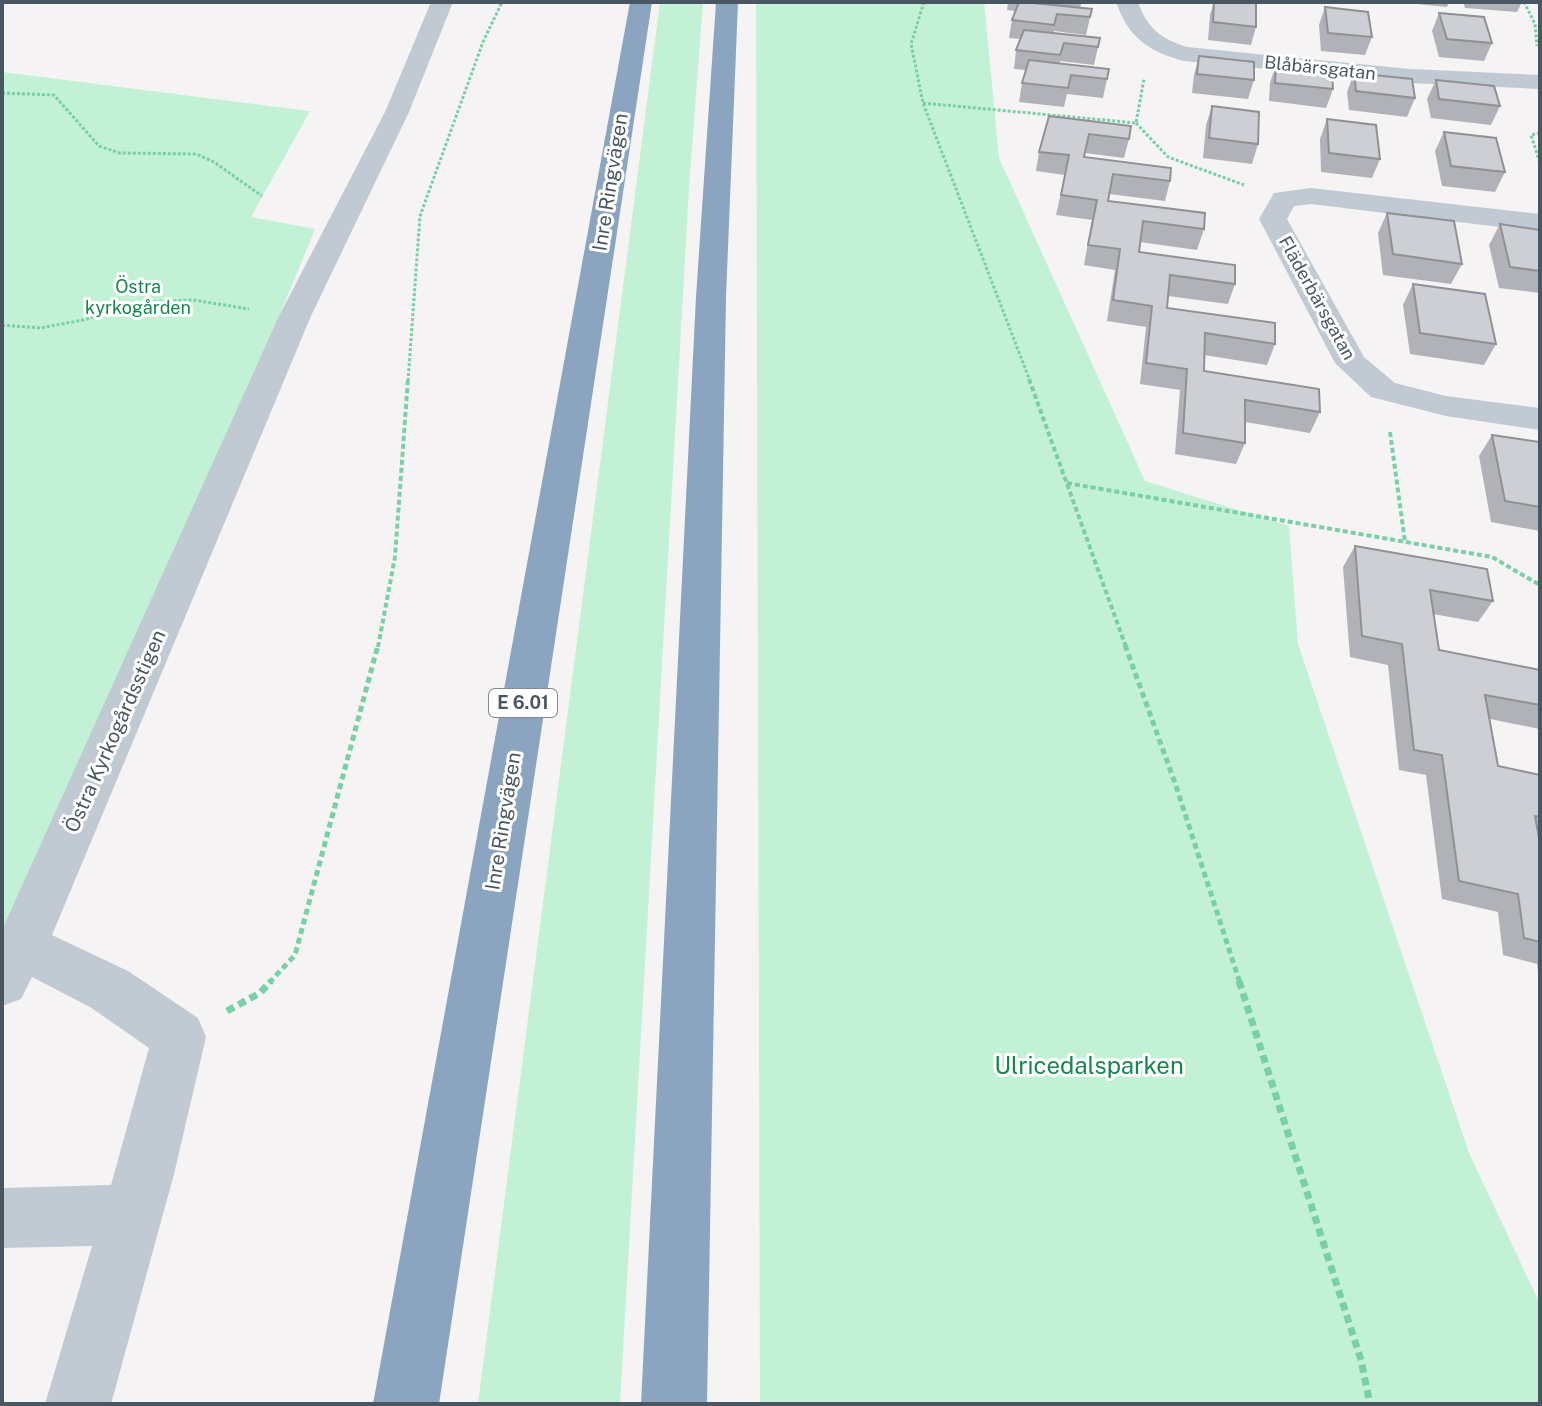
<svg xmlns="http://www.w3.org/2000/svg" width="1542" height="1406" viewBox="0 0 1542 1406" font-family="'Public Sans',sans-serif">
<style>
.green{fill:#c3f1d5}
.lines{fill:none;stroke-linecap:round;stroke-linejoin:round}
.path-far3{stroke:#7ad0a6;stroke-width:3;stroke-dasharray:3 2;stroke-linecap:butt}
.path-far2{stroke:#7ad0a6;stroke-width:4;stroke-dasharray:5 3;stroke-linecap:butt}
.path-far1{stroke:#7ad0a6;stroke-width:5;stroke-dasharray:6 4;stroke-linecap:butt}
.path{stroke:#7ad0a6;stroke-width:7;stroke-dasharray:8 5;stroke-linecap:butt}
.minor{fill:#c1cad2;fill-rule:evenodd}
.highway{fill:#8ba5c1;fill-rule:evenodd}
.wall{fill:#b0b2b7}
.building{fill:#cdcfd5;stroke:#909195;stroke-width:2}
.labels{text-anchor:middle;stroke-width:6;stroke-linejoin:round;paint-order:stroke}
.far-street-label{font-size:18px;fill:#4a5661;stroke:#fff}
.far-park-label{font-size:18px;fill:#17864f;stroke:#fff}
.shield{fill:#fff;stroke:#808990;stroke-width:2}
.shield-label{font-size:18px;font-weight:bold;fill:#4a5661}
.street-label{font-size:20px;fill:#4a5661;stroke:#fff}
.near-park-label{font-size:24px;fill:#17864f;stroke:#fff}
</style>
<rect width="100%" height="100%" fill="#f5f3f3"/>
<!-- green -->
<g class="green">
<polygon points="660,2 703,2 689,188 620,1404 478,1404"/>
<polygon points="756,2 984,2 999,158 1145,481 1289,526 1298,644 1469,1153 1540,1304 1540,1404 760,1404"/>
<polygon points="2,72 310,111 251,217 315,229 21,946 2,946"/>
</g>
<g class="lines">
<!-- path-far3 -->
<g class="path-far3">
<polyline points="924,2 911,44 923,103 1030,381"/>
<polyline points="1524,2 1535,24 1537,46"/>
<polyline points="2,93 54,95 99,146 120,153 196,154 214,162 262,196"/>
<polyline points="923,103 1136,123 1144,79"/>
<polyline points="1136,123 1168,157 1244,185"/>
<polyline points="1540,133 1531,135 1540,163"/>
<polyline points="2,325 40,328 83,320 143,302 193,300 249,309"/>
<polyline points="408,381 420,216 483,42 502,2"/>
</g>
<!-- path-far2 -->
<g class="path-far2">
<polyline points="1029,379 1126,647"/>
<polyline points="1390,432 1405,542"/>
<polyline points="1067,483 1492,557 1540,585"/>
<polyline points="378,647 395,557 408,379"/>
</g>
<!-- path-far1 -->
<g class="path-far1">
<polyline points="1125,645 1175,783 1240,983"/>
<polyline points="269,983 295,955 378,645"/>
</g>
<!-- path -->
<g class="path">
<polyline points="1239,981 1361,1360 1370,1404"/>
<polyline points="227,1011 260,993 271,981"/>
</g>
<!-- minor -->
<g class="minor">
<polygon points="431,2 453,2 409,112 311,316 52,935 128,971 198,1018 206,1037 174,1174 111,1404 45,1404 92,1246 2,1248 2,1188 111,1185 149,1048 90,1007 32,977 21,999 2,1006 2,930 279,316 385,112"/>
<path d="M1116 2H1138C1147 28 1161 39 1187 47L1410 69 1540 75V89L1410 83 1184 61C1149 52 1128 37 1116 2Z"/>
<polygon points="1311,188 1540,214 1540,232 1311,204 1294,206 1287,219 1364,357 1395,383 1446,396 1540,408 1540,430 1446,416 1371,397 1335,363 1259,219 1274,193"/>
</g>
<!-- highway -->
<g class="highway">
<polygon points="630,2 652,2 439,1404 373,1404"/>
<polygon points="716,2 738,2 726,297 707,1404 641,1404 696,297"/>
</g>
</g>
<!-- wall -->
<g class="wall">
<polygon points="1008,2 1082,2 1080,7 1092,9 1086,35 1054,31 1053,33 1100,38 1094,65 1060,61 1059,64 1109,69 1103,98 1067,94 1064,107 1019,102 1022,83 1026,70 1014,69 1016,50 1020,39 1009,38 1012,20 1015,11 1007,10"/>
<polygon points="1214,2 1256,2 1256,27 1251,45 1208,40 1210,15"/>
<polygon points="1396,2 1449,2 1447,7"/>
<polygon points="1463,2 1522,2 1517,12 1465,8"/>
<polygon points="1325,7 1372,37 1365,55 1321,51 1319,25"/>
<polygon points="1439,13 1492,43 1484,61 1439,57 1432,31"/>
<polygon points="1199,56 1254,80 1248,99 1192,93 1194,75"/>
<polygon points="1276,65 1333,89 1326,108 1269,101 1270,83"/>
<polygon points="1354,73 1415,98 1407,117 1349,110 1347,92"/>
<polygon points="1436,80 1500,106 1491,125 1431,118 1427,99"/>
<polygon points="1212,106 1258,144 1252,164 1203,158 1206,125"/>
<polygon points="1049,116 1129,139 1124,158 1085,153 1084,157 1170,181 1165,201 1109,194 1108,201 1204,229 1197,250 1140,242 1139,252 1235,284 1228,304 1168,296 1167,308 1275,344 1267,365 1204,355 1204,371 1320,412 1310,433 1245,422 1245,443 1236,464 1175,454 1180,390 1140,384 1146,327 1107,321 1115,270 1084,265 1092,220 1056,215 1065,175 1036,171 1039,152"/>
<polygon points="1327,119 1380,159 1372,178 1321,172 1320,139"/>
<polygon points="1444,132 1505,172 1495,192 1442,186 1435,151"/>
<polygon points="1387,213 1462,264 1451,284 1383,275 1378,233"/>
<polygon points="1500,224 1540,230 1540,293 1499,288 1489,245"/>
<polygon points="1413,284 1496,344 1484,365 1410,354 1403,305"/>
<polygon points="1492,435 1540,442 1540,531 1491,522 1479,456"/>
<polygon points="1355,546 1493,601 1478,622 1433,614 1439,650 1540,670 1540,729 1490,719 1498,766 1540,775 1540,986 1537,964 1503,955 1498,912 1442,899 1426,775 1399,770 1388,665 1350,657 1343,567"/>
</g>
<!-- building -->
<g class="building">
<polygon points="1019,2 1023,2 1092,9 1090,17 1057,14 1054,25 1012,20"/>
<polygon points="1214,2 1256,2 1256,27 1213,22"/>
<polygon points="1325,7 1368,12 1372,37 1328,33"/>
<polygon points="1439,13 1484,17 1492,43 1447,39"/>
<polygon points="1024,30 1100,38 1098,47 1064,43 1060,55 1016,50"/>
<polygon points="1199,56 1254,62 1254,80 1197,74"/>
<polygon points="1029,60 1109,69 1107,79 1071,75 1068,88 1022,83"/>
<polygon points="1276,65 1332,71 1333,89 1275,83"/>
<polygon points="1354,73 1412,79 1415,98 1356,91"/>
<polygon points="1436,80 1494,86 1500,106 1439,99"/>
<polygon points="1212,106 1259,112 1258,144 1209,138"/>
<polygon points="1049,116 1131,126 1129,139 1089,134 1084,157 1171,168 1170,181 1113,174 1108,201 1205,213 1204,229 1143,221 1139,252 1235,265 1235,284 1170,275 1167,308 1275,323 1275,344 1205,333 1204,371 1319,389 1320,412 1245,400 1245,443 1183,433 1187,369 1146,363 1152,306 1113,300 1120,249 1088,245 1097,200 1061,195 1069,155 1039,152"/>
<polygon points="1327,119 1376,125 1380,159 1329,153"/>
<polygon points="1444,132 1496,138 1505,172 1451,166"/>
<polygon points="1387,213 1454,221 1462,264 1393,254"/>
<polygon points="1500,224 1540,230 1540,271 1510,267"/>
<polygon points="1413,284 1485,294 1496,344 1420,333"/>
<polygon points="1492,435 1540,442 1540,507 1505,501"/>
<polygon points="1355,546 1487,569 1493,601 1430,590 1439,650 1540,670 1540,705 1485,695 1498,766 1540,775 1540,817 1535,816 1540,843 1540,942 1524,938 1518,894 1459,881 1442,755 1414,750 1402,644 1362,636"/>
</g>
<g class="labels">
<!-- far-street labels -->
<g class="far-street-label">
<text transform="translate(1320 68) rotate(6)" y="6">Blåbärsgatan</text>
<text transform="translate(1317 298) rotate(61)" y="6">Fläderbärsgatan</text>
</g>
<!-- far-park labels -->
<g class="far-park-label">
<text x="138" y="293">Östra<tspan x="138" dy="21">kyrkogården</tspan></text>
</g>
<!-- shield labels -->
<rect class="shield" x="489" y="689" width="68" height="28" rx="6"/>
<g class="shield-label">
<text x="523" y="709">E 6.01</text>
</g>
<!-- street labels -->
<g class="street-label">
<text transform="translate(610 182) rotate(-81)" y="7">Inre Ringvägen</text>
<text transform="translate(115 731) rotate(-66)" y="7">Östra Kyrkogårdsstigen</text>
<text transform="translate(503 821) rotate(-81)" y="7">Inre Ringvägen</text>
</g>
<!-- near-park labels -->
<g class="near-park-label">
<text x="1089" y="1074">Ulricedalsparken</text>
</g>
</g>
<!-- border -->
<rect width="1542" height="1406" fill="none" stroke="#4a5661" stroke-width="8"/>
</svg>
